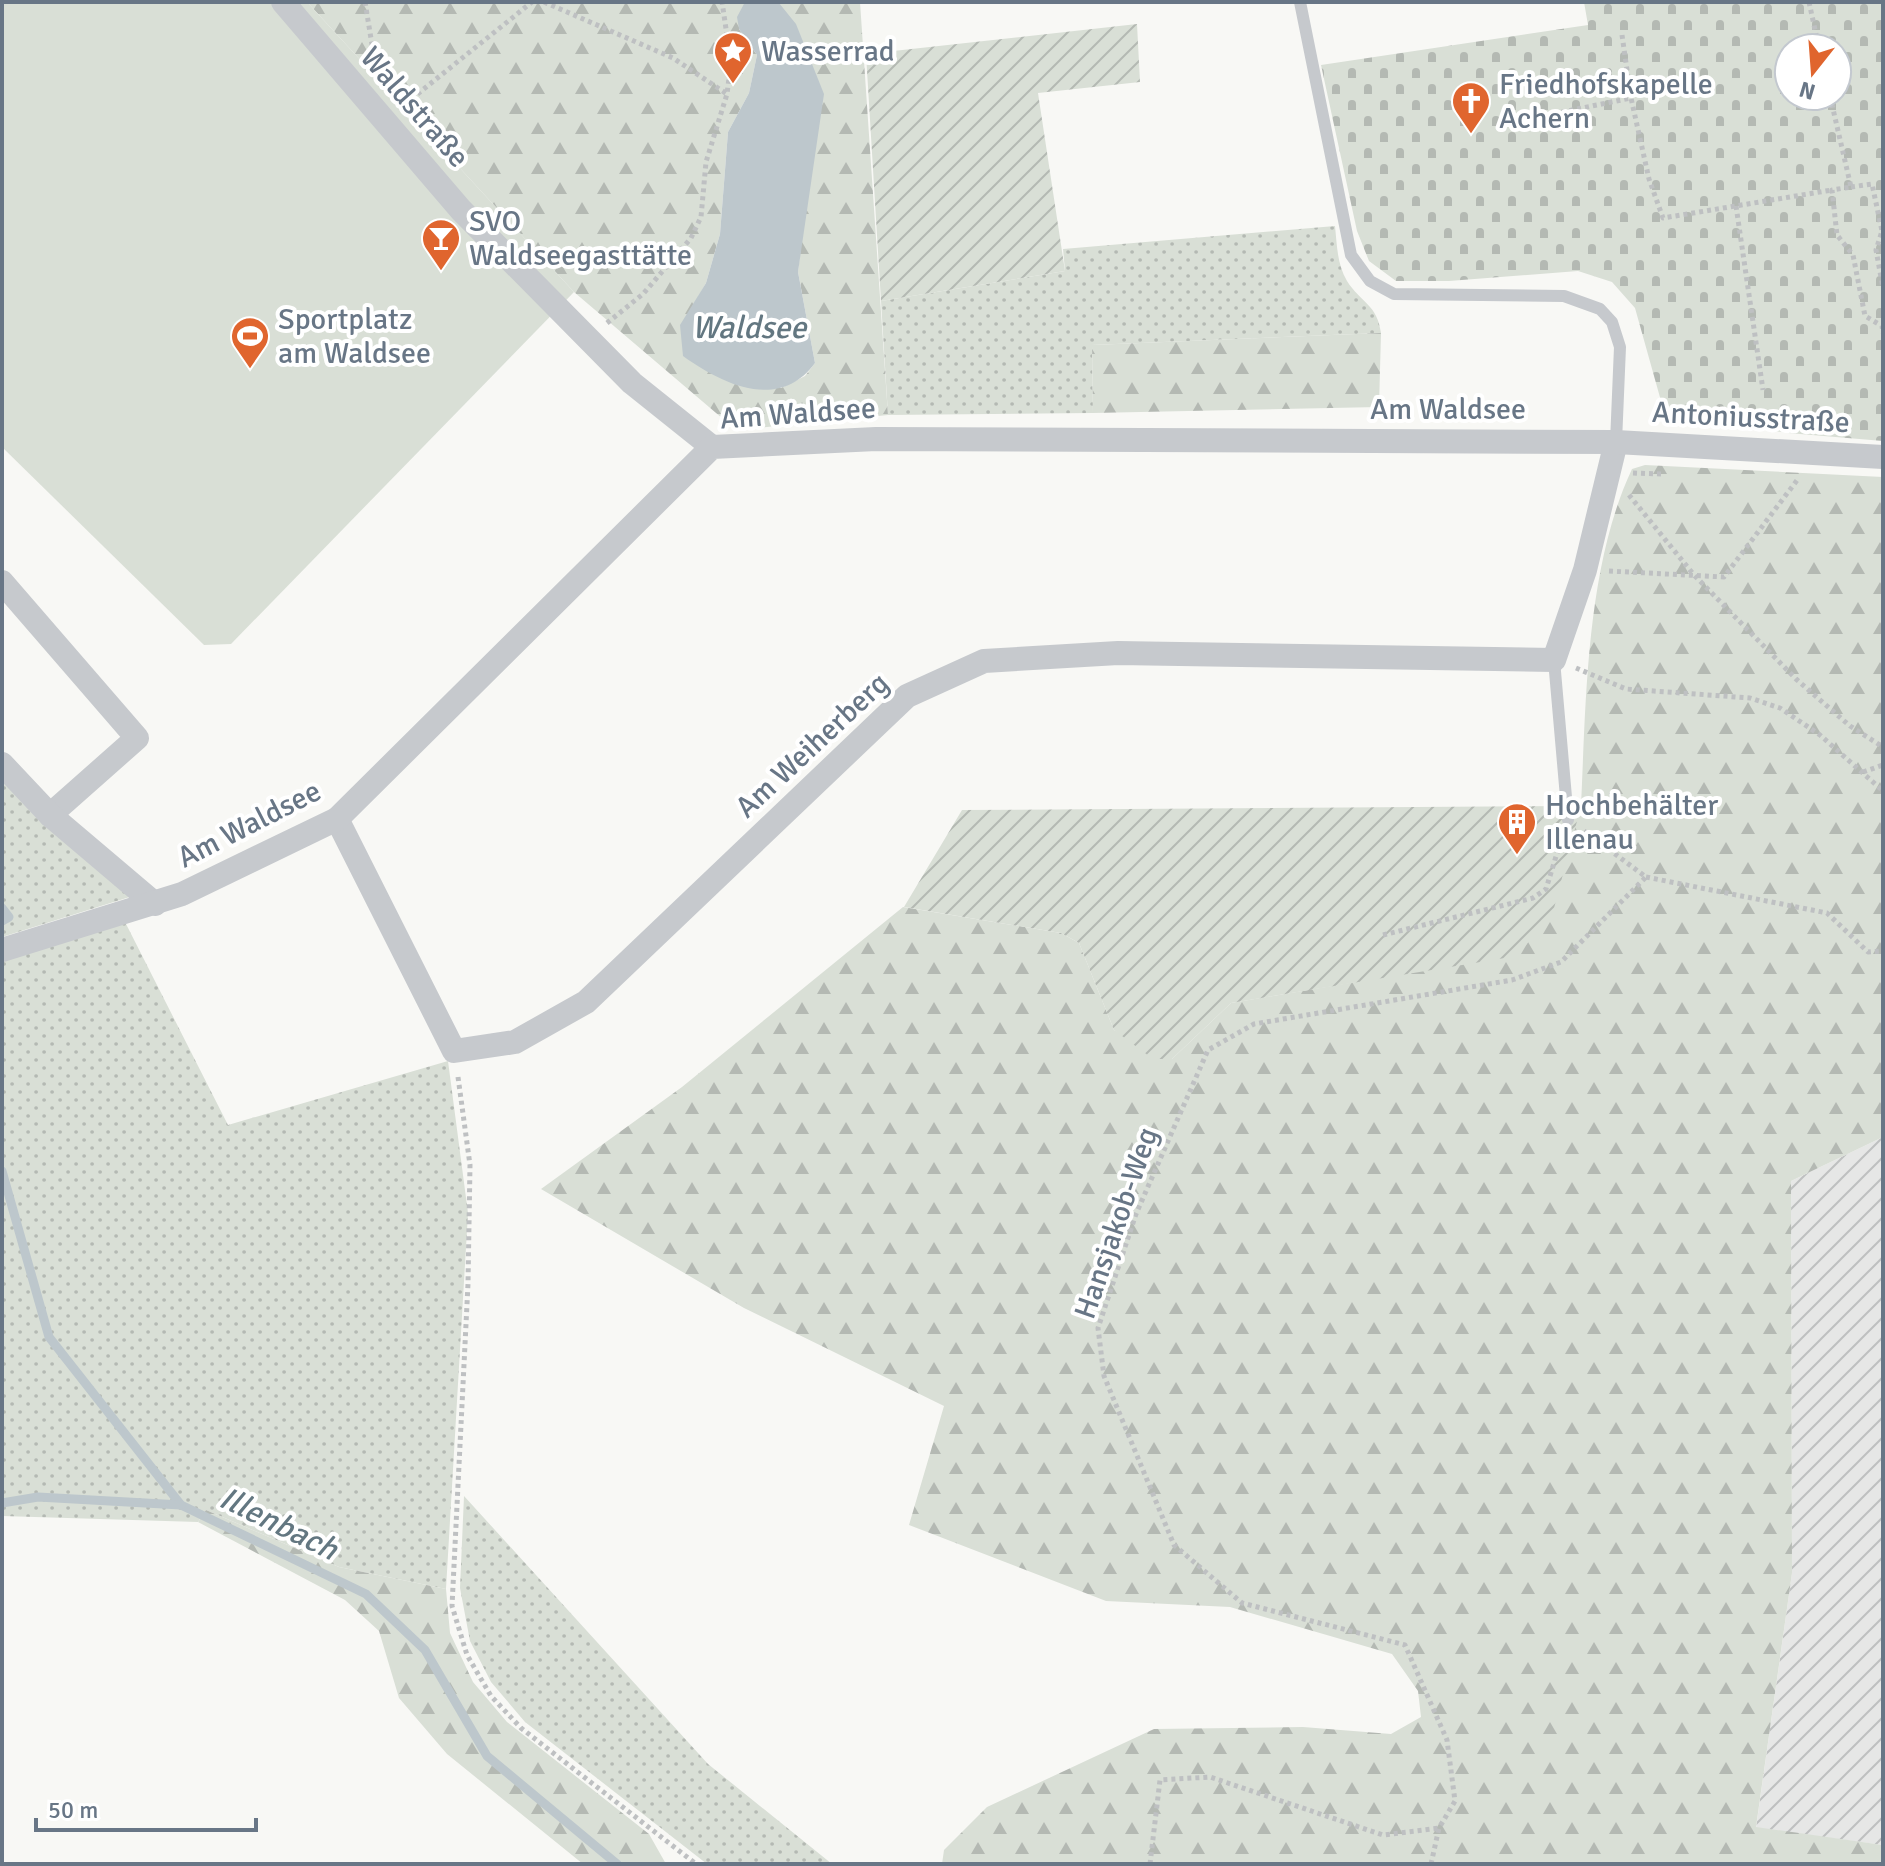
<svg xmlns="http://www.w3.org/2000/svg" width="1885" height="1866" viewBox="0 0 1885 1866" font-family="Signika,sans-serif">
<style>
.industrial{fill:url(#industrial-furrows)}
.grass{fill:url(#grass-dots)}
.forest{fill:url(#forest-firs)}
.cemetery{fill:url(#cemetery-stones);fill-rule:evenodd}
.park{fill:#d9dfd6}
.garden{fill:url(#garden-furrows)}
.water{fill:#bdc7cc}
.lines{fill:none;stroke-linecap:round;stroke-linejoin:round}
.stream{stroke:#bdc7cc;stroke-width:9}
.path{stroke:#bec0c2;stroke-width:5;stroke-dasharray:4 4;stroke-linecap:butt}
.service{stroke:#c6c9cd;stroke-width:12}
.minor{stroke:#c6c9cd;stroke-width:24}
.labels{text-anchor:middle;stroke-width:8;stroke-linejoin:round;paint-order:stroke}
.poi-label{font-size:30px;fill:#687686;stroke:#fff;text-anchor:start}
.street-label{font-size:30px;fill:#687686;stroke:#fff}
.water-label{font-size:32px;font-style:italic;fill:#637781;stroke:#fff}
</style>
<defs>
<pattern id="industrial-furrows" width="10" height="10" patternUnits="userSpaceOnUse" patternTransform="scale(2)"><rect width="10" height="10" fill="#e6e7e6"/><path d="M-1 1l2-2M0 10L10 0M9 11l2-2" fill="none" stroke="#bec0c0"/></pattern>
<pattern id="grass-dots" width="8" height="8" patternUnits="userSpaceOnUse" patternTransform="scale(2)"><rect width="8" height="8" fill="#d9dfd6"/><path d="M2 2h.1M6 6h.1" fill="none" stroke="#b4b9b3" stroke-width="1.8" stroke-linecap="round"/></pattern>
<pattern id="forest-firs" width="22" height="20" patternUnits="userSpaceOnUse" patternTransform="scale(2)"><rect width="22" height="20" fill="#d9dfd6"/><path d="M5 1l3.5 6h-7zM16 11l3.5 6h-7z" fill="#b4b9b3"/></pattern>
<pattern id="cemetery-stones" width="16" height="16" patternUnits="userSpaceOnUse" patternTransform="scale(2)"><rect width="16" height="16" fill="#d9dfd6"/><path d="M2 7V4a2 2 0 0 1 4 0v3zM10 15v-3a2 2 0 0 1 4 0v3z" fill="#b4b9b3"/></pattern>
<pattern id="garden-furrows" width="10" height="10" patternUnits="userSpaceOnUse" patternTransform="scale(2)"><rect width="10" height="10" fill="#d9dfd6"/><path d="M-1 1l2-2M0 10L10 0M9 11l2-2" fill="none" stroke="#b4b9b3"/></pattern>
</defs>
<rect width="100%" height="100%" fill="#f8f8f5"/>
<!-- industrial -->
<polygon class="industrial" points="1883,1137 1883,1845 1756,1828 1792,1573 1791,1181"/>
<!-- grass -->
<g class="grass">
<path d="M1335 226C1337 245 1337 264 1347 281 1361 303 1377 304 1381 333L1092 345 1093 413 888 415 881 301 1065 271 1063 249Z"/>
<polygon points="2,776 136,895 2,937"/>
<polygon points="124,920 228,1125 448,1061 468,1213 446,1589 339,1567 206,1510 198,1522 2,1516 2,958"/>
<polygon points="464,1496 708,1764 832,1864 707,1864 525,1722 491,1682 470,1641 460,1588"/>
</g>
<!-- forest -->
<g class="forest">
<polygon points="307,2 745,2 739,29 757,55 749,93 728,132 720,234 706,283 681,326 781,388 805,376 815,363 798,272 806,203 776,2 860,2 888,415 736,430 574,292"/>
<polygon points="1381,333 1379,407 1093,413 1092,345"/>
<path d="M1645 465 1883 477V1137L1791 1181 1792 1573 1756 1827 1883 1845V1864H942L944 1850 987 1807 1154 1729 1303 1727 1391 1734 1421 1717 1418 1691 1392 1654 1230 1607 1106 1601 909 1525 944 1406 744 1308 541 1189 682 1087 903 907 1061 933 1079 943 1114 1030 1172 1059 1231 1003 1355 982 1581 806C1586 699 1586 567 1632 469Z"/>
<polygon points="206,1510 339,1567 446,1589 450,1633 473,1682 507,1722 649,1834 666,1864 583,1864 447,1754 399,1698 379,1631 345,1600 198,1522"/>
</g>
<!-- cemetery -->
<path class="cemetery" d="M1584 2H1883V441L1788 433 1680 417 1661 401 1635 308 1612 282 1578 271 1449 281H1396L1369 261 1357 231 1321 65 1588 25ZM1789 48H1837V96H1789Z"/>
<!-- park -->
<polygon class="park" points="2,2 307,2 574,292 231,644 204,645 2,447"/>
<!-- garden -->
<g class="garden">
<polygon points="1137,24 1140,82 1038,93 1065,271 881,301 866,54"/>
<polygon points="1581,806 1553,912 1517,956 1231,1003 1172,1059 1153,1059 1114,1030 1079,943 1061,933 904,907 962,810"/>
</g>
<!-- water -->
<path class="water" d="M745 2 779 3 796 24 824 94 798 272 815 363C779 412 722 384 683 356L680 325 706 283 720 234 728 132 749 93 757 55 739 29 737 17Z"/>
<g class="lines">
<!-- stream -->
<g class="stream">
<polyline points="2,908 9,917 2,921"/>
<polyline points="2,1171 49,1337 181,1505 366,1594 425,1650 487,1756 617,1864"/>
<polyline points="2,1503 38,1497 181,1505"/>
</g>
<!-- path -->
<g class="path">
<polyline points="365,2 376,69"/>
<polyline points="544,2 673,58 727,94"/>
<polyline points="1809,2 1819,48"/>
<polyline points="1622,35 1631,98"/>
<polyline points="1830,96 1851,187 1832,190 1837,235 1853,255 1865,316 1882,326 1883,333"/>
<polyline points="405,104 532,2"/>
<polyline points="1538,117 1631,98 1649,179 1663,218 1832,190"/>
<polyline points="1851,187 1872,184 1882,231 1876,250 1883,288"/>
<polyline points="1736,206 1763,390"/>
<polyline points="607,323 643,294 691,238 701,217 706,162 727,94 731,62 722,2"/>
<polyline points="1633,473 1663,474"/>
<polyline points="1629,495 1694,575 1796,679 1850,726 1883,747"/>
<polyline points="1609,571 1724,577 1798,479"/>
<polyline points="1576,668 1626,689 1750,698 1780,708 1820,735 1883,791"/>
<polyline points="1863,772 1883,765"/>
<polyline points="1646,877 1827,913 1868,952 1883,951"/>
<polyline points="1383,935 1533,898 1546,889 1562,837"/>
<polyline points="458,1077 470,1165 468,1284 452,1606 467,1655 491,1696 521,1728 696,1864"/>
<polyline points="1150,1864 1160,1780 1210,1777 1383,1835 1439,1828"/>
<polyline points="1431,1864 1439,1828 1455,1801 1447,1740 1405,1645 1242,1603 1174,1545 1104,1376 1098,1328 1136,1214 1208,1050 1254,1024 1512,980 1561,962 1646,877 1584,831"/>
</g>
<!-- service -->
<g class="service">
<polyline points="1300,2 1351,255 1370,281 1394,294 1564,296 1600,309 1612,322 1620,347 1616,442"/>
<polyline points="1554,660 1568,820"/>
</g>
<!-- minor -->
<g class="minor">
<polyline points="283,2 461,210 632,383 712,447"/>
<polyline points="2,582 137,738 50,815"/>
<polyline points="2,764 50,815 155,904"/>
<polyline points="337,819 454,1051 515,1042 586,1002 907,696 984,661 1118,653 1554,660 1585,570 1616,442"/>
<polyline points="2,950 182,894 337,819 712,447 876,439 1616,442 1883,457"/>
</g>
</g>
<!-- icons -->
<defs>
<symbol id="sight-pin" viewBox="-11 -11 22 30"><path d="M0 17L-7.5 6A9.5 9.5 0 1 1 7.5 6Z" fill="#e0652e" stroke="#fff"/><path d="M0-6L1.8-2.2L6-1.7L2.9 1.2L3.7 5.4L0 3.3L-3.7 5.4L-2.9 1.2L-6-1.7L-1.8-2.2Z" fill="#fff"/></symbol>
<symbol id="church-pin" viewBox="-11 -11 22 30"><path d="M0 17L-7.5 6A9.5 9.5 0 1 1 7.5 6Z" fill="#e0652e" stroke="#fff"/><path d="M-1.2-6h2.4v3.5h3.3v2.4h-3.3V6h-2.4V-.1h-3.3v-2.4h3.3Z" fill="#fff"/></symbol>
<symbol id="bar-pin" viewBox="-11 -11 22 30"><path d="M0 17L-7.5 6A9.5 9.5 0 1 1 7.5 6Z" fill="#e0652e" stroke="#fff"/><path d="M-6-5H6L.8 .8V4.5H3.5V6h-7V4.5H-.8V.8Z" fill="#fff"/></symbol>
<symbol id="stadium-pin" viewBox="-11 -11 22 30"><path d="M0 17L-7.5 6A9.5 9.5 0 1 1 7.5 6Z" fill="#e0652e" stroke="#fff"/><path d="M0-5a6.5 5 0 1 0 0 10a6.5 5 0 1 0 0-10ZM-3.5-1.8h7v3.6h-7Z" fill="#fff"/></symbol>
<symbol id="building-pin" viewBox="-11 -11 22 30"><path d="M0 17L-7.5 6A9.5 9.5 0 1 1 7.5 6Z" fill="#e0652e" stroke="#fff"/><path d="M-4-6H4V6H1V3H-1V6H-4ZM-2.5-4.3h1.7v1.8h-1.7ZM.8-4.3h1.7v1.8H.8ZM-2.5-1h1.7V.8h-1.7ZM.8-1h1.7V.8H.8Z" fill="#fff"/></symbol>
</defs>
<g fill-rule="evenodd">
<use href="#sight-pin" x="711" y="29" width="44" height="60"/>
<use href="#church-pin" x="1449" y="79" width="44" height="60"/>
<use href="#bar-pin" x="419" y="216" width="44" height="60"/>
<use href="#stadium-pin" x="228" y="314" width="44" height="60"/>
<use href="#building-pin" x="1495" y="800" width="44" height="60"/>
</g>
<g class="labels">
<!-- poi labels -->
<g class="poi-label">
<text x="761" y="61">Wasserrad</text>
<text x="1499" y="94">Friedhofskapelle<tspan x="1499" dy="34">Achern</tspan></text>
<text x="469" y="231">SVO<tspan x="469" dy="34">Waldseegasttätte</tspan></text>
<text x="278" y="329">Sportplatz<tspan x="278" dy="34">am Waldsee</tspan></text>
<text x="1545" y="815">Hochbehälter<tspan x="1545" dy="34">Illenau</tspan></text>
</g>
<!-- street labels -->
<g class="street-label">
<text transform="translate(415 107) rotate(49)" y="10">Waldstraße</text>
<text x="1448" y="419">Am Waldsee</text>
<text transform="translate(798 413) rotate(-4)" y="10">Am Waldsee</text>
<text transform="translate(1751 417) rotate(3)" y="10">Antoniusstraße</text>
<text transform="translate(812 745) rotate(-43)" y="10">Am Weiherberg</text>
<text transform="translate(249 824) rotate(-27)" y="10">Am Waldsee</text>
<text transform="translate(1116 1223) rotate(-71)" y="10">Hansjakob-Weg</text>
</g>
<!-- water labels -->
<g class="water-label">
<text x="749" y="338">Waldsee</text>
<text transform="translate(279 1523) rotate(26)" y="11">Illenbach</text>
</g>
</g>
<!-- border -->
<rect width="1885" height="1866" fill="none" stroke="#687686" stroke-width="8"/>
<!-- north arrow -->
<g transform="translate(1813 72) rotate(197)"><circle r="38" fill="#ffffff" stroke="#c3c8cf" stroke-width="2"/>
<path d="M0-6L14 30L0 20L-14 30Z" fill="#e0652e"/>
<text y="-12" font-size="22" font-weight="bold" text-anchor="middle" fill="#687686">N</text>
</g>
<!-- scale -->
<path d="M36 1818v12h220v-12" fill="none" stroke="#687686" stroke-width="4"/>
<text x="48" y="1818" font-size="24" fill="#687686" stroke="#ffffff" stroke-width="6" paint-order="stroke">50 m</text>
</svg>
